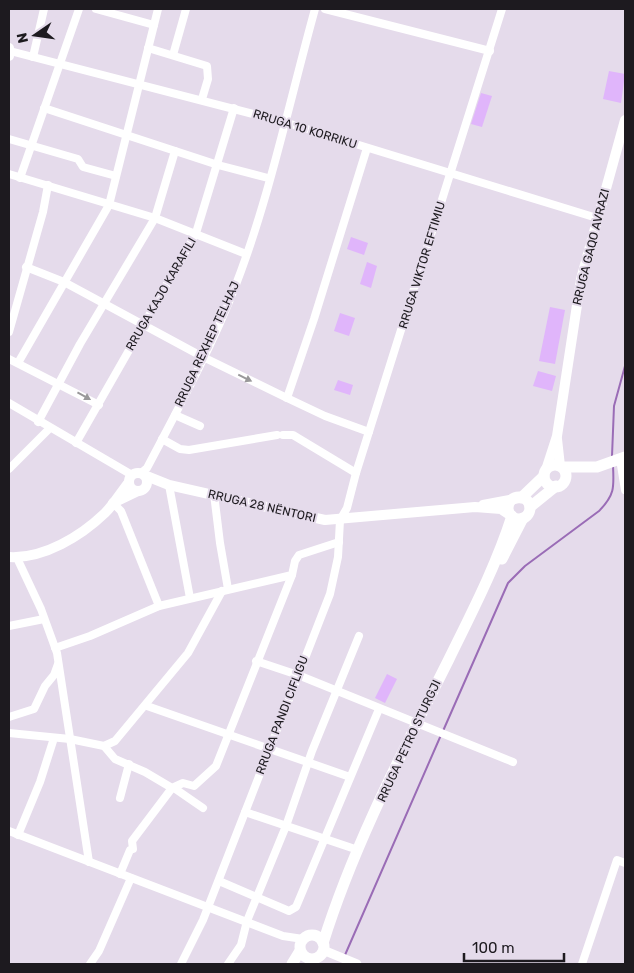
<svg xmlns="http://www.w3.org/2000/svg" width="634" height="973" viewBox="0 0 634 973" font-family="Rubik,sans-serif">
<style>
.green{fill:#e0b5fb}
.lines{fill:none;stroke-linecap:round;stroke-linejoin:round}
.stream{stroke:#9a6cb6;stroke-width:2}
.minor{stroke:#fff;stroke-width:8}
.tertiary{stroke:#fff;stroke-width:9}
.secondary{stroke:#fff;stroke-width:10}
.primary{stroke:#fff;stroke-width:11}
.oneway{fill:#99989a}
.labels{text-anchor:middle;stroke-width:4;stroke-linejoin:round;paint-order:stroke}
.street-label{font-size:12px;fill:#1d1a1f;stroke:#e5dbeb}
</style>
<rect width="100%" height="100%" fill="#e5dbeb"/>
<!-- green -->
<g class="green">
<polygon points="609,71 625,74 621,103 603,99"/>
<polygon points="481,93 492,96 482,127 471,124"/>
<polygon points="351,237 368,243 364,255 347,249"/>
<polygon points="367,262 377,266 371,288 360,284"/>
<polygon points="550,307 565,310 555,364 539,361"/>
<polygon points="340,313 355,318 349,336 334,331"/>
<polygon points="538,371 556,376 552,391 533,386"/>
<polygon points="338,380 353,385 350,395 334,390"/>
<polygon points="387,674 397,679 385,703 375,698"/>
</g>
<g class="lines">
<!-- stream -->
<g class="stream">
<polyline points="612,456 614,406 625,366"/>
<path d="M443 731 508 583 525 566 599 511C615 495 614 487 613 466"/>
<polyline points="345,955 441,735"/>
</g>
<!-- minor -->
<g class="minor">
<polyline points="96,9 154,25"/>
<polyline points="325,9 490,51"/>
<polyline points="148,48 207,66 208,79 202,99"/>
<polyline points="10,51 284,122 597,218"/>
<polyline points="173,55 186,9"/>
<polyline points="33,57 44,9"/>
<polyline points="44,108 218,165 268,178"/>
<polyline points="9,139 78,159 83,167 116,176"/>
<polyline points="9,174 155,218 246,254"/>
<polyline points="20,178 79,9"/>
<polyline points="26,267 64,282 203,357 287,398 325,416 369,432"/>
<polyline points="9,332 43,212 48,185"/>
<polyline points="9,359 99,405"/>
<polyline points="18,363 109,205 158,9"/>
<polyline points="287,398 314,319 367,148"/>
<polyline points="9,403 132,475"/>
<polyline points="175,415 200,426"/>
<polyline points="38,422 80,344 155,218 175,151"/>
<polyline points="283,435 293,435 356,473"/>
<polyline points="162,439 180,449 189,450 277,435"/>
<polyline points="76,443 196,233 234,108"/>
<polyline points="620,459 625,490"/>
<polyline points="9,469 50,428"/>
<path d="M141 473 147 468C178 409 211 349 235 287 269 200 290 99 315 9"/>
<polyline points="169,485 190,598"/>
<polyline points="214,494 220,543 228,589"/>
<polyline points="113,503 121,511 159,606"/>
<polyline points="17,558 41,609 57,653 89,862"/>
<polyline points="9,626 44,619"/>
<polyline points="55,648 90,636 159,606 292,575 295,561 299,555 339,542"/>
<polyline points="256,661 298,675 513,762"/>
<polyline points="147,706 350,777"/>
<polyline points="9,717 34,709 45,686 54,675 58,664"/>
<polyline points="9,733 70,739 104,746 115,741 188,653 222,591"/>
<polyline points="104,746 115,759 145,772 172,788 183,783 194,786 216,766 292,575"/>
<polyline points="174,788 203,808"/>
<polyline points="120,798 129,764"/>
<polyline points="245,812 358,850"/>
<polyline points="9,831 283,936 303,939"/>
<polyline points="18,835 40,782 54,738"/>
<polyline points="120,874 130,850 133,849 132,841 172,788"/>
<polyline points="219,881 289,911 296,907 379,709"/>
<polyline points="90,964 99,951 131,878"/>
<polyline points="181,964 203,920 330,594 338,557 340,520 347,508 356,473 502,9"/>
<polyline points="228,964 241,945 247,921 286,826 312,751 359,636"/>
<polyline points="582,964 617,860 625,863"/>
</g>
<!-- tertiary -->
<polyline class="tertiary" points="323,950 357,964"/>
<!-- secondary -->
<g class="secondary">
<polyline points="9,48 9,56"/>
<polyline points="557,439 560,466"/>
<polyline points="546,470 557,436 581,279 625,120"/>
<circle cx="138" cy="482" r="9"/>
<polyline points="144,475 169,485 325,520 475,507 501,509 510,515"/>
<polyline points="113,503 138,491"/>
<polyline points="483,505 519,498"/>
<path d="M9 557C44 559 81 536 105 513 114 504 121 492 129 482"/>
</g>
<!-- primary -->
<g class="primary">
<circle cx="555" cy="476" r="11"/>
<polyline points="562,467 597,467 625,457"/>
<circle cx="519" cy="508" r="11"/>
<polyline points="521,498 544,476"/>
<polyline points="530,507 556,486"/>
<polyline points="502,559 523,518"/>
<circle cx="312" cy="947" r="12"/>
<path d="M323 943C354 844 403 751 449 659 472 612 496 566 512 516"/>
<polyline points="292,964 300,951"/>
</g>
</g>
<!-- one-way arrows -->
<defs><path id="oneway-solid" d="M-6-.8H1V-3.2L6.5 0L1 3.2V.8H-6Z" transform="scale(1.25)"/></defs>
<g class="oneway">
<use href="#oneway-solid" transform="translate(245 378) rotate(26)"/>
<use href="#oneway-solid" transform="translate(84 396) rotate(29)"/>
</g>
<g class="labels">
<!-- street labels -->
<g class="street-label">
<text transform="translate(305 129) rotate(17)" y="4">RRUGA 10 KORRIKU</text>
<text transform="translate(591 247) rotate(-76)" y="4">RRUGA GAQO AVRAZI</text>
<text transform="translate(422 265) rotate(-73)" y="4">RRUGA VIKTOR EFTIMIU</text>
<text transform="translate(161 294) rotate(-60)" y="4">RRUGA KAJO KARAFILI</text>
<text transform="translate(207 344) rotate(-65)" y="4">RRUGA REXHEP TELHAJ</text>
<text transform="translate(262 506) rotate(13)" y="4">RRUGA 28 NËNTORI</text>
<text transform="translate(282 715) rotate(-69)" y="4">RRUGA PANDI CIFLIGU</text>
<text transform="translate(409 741) rotate(-65)" y="4">RRUGA PETRO STURGJI</text>
</g>
</g>
<!-- border -->
<rect width="634" height="973" fill="none" stroke="#1d1a1f" stroke-width="20"/>
<!-- north arrow -->
<g transform="translate(35 35) rotate(257)" stroke="#e5dbeb" stroke-width="4" paint-order="stroke">
<path d="M0-4L9 19L0 12L-9 19Z" fill="#1d1a1f"/>
<text y="-8" font-size="14" font-weight="bold" text-anchor="middle" fill="#1d1a1f">N</text>
</g>
<!-- scale -->
<path d="M464 953v8h100v-8" fill="none" stroke="#1d1a1f" stroke-width="2.5"/>
<text x="472" y="953" font-size="15" fill="#1d1a1f" stroke="#e5dbeb" stroke-width="4" paint-order="stroke">100 m</text>
</svg>
